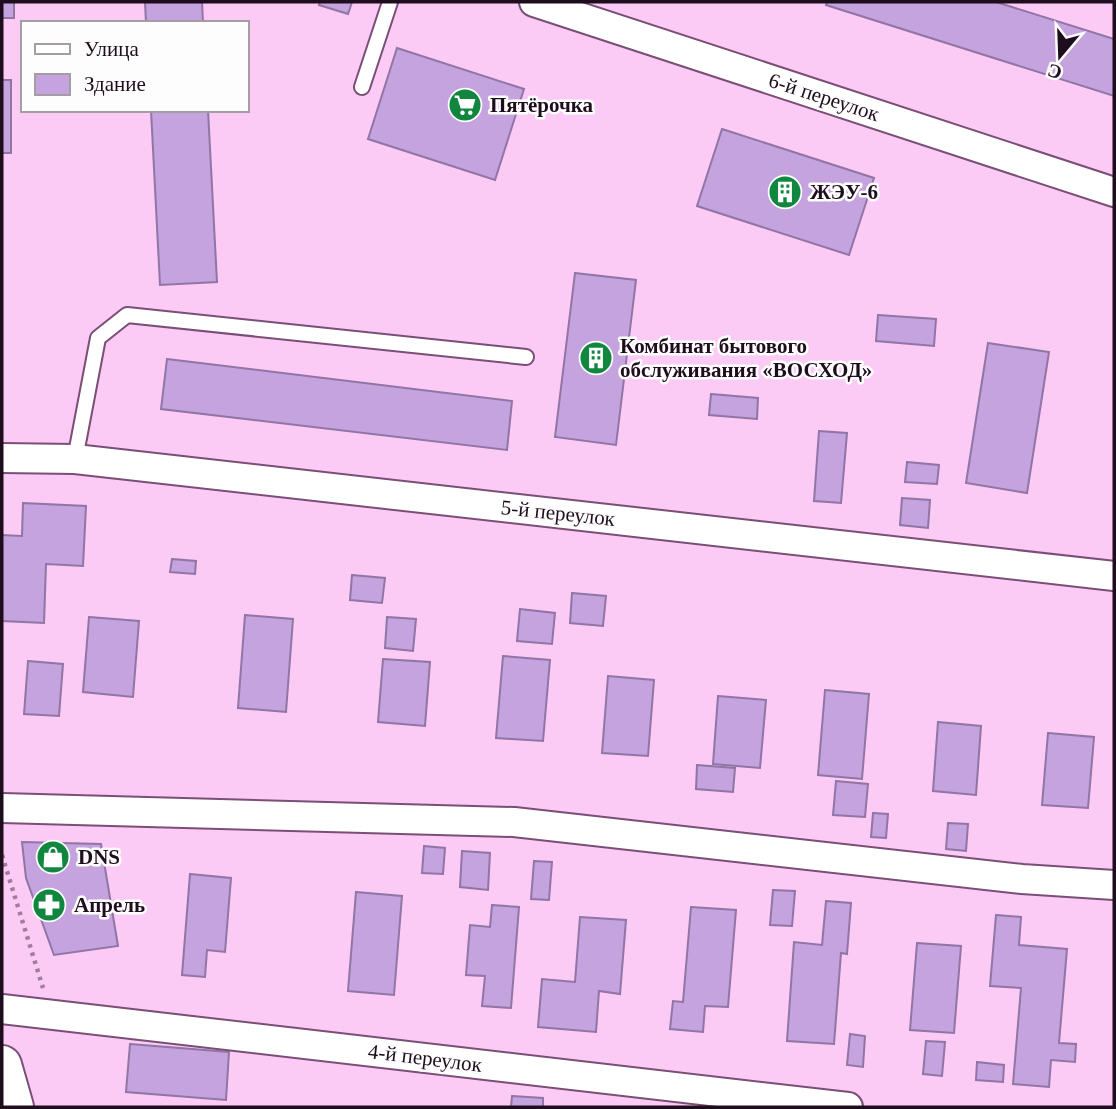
<svg xmlns="http://www.w3.org/2000/svg" width="1116" height="1109" viewBox="0 0 1116 1109" font-family="'Times New Roman',serif">
<style>
.building{fill:#c4a3de;stroke:#9075a5;stroke-width:2}
.lines{fill:none;stroke-linecap:round;stroke-linejoin:round}
.service-casing{stroke:#794f75;stroke-width:18}
.minor-casing{stroke:#794f75;stroke-width:32}
.secondary-casing{stroke:#794f75;stroke-width:42}
.path{stroke:#a07d9c;stroke-width:4.5;stroke-dasharray:3.5 5;stroke-linecap:butt}
.service{stroke:#fff;stroke-width:14}
.minor{stroke:#fff;stroke-width:28}
.secondary{stroke:#fff;stroke-width:38}
.labels{text-anchor:middle;stroke-width:5;stroke-linejoin:round;paint-order:stroke}
.street-label{font-size:21px;fill:#1e0e1d;stroke:#fdfdfd}
.poi-label{font-size:21px;font-weight:bold;fill:#1e0e1d;stroke:#fdfdfd;text-anchor:start}
</style>
<rect width="100%" height="100%" fill="#fbcaf5"/>
<!-- building -->
<g class="building">
<rect x="2" y="2" width="12" height="16"/>
<polygon points="145,2 202,2 203,23 146,23"/>
<polygon points="320,2 352,2 348,14 319,5"/>
<polygon points="827,2 996,2 1114,39 1114,96 826,5"/>
<polygon points="397,48 524,89 495,180 368,139"/>
<rect x="2" y="80" width="9" height="73"/>
<polygon points="151,110 208,110 217,282 160,285"/>
<polygon points="722,129 874,178 849,255 697,206"/>
<polygon points="575,273 636,280 616,445 555,437"/>
<polygon points="878,315 936,319 934,346 876,341"/>
<polygon points="988,343 1049,352 1027,493 966,483"/>
<polygon points="167,359 512,401 507,450 161,409"/>
<polygon points="711,394 758,398 757,419 709,415"/>
<polygon points="819,431 847,433 841,503 814,501"/>
<polygon points="907,462 939,465 937,484 905,482"/>
<polygon points="902,498 930,500 928,528 900,525"/>
<polygon points="23,503 86,506 83,566 46,564 44,623 2,621 2,535 22,536"/>
<polygon points="172,559 196,561 195,574 170,572"/>
<polygon points="352,575 385,578 382,603 350,600"/>
<polygon points="572,593 606,596 603,626 570,623"/>
<polygon points="520,609 555,613 552,644 517,641"/>
<polygon points="245,615 293,619 286,712 238,708"/>
<polygon points="89,617 139,621 133,697 83,692"/>
<polygon points="387,617 416,619 413,651 385,648"/>
<polygon points="503,656 550,660 543,741 496,738"/>
<polygon points="383,659 430,662 425,726 378,722"/>
<polygon points="28,661 63,664 59,716 24,714"/>
<polygon points="608,676 654,680 648,756 602,753"/>
<polygon points="825,690 869,694 862,779 818,775"/>
<polygon points="718,696 766,700 760,768 713,764"/>
<polygon points="938,722 981,726 976,795 933,791"/>
<polygon points="1048,733 1094,737 1088,808 1042,805"/>
<polygon points="697,765 735,768 733,792 696,789"/>
<polygon points="836,781 868,784 865,817 833,815"/>
<polygon points="873,813 888,814 886,838 871,837"/>
<polygon points="948,823 968,824 966,851 946,849"/>
<polygon points="22,842 101,844 118,946 54,955 26,878"/>
<polygon points="424,846 445,848 443,874 422,873"/>
<polygon points="462,851 490,853 488,890 460,887"/>
<polygon points="534,861 552,862 549,900 531,899"/>
<polygon points="190,874 231,878 225,952 207,950 205,977 182,975"/>
<polygon points="773,890 795,891 792,926 770,925"/>
<polygon points="356,892 402,896 394,995 348,991"/>
<polygon points="826,901 851,903 847,954 841,953 834,1044 787,1041 794,942 822,945"/>
<polygon points="492,905 519,907 511,1008 482,1006 485,976 466,975 470,925 490,927"/>
<polygon points="691,907 736,910 728,1007 705,1006 703,1032 670,1029 673,1001 683,1002"/>
<polygon points="996,915 1021,917 1019,945 1067,949 1059,1043 1076,1044 1075,1062 1051,1060 1049,1087 1013,1084 1021,988 990,986"/>
<polygon points="580,917 626,920 620,994 599,991 596,1032 538,1027 542,979 575,982"/>
<polygon points="917,943 961,946 954,1033 910,1030"/>
<polygon points="850,1034 865,1036 863,1067 847,1065"/>
<polygon points="926,1041 945,1042 942,1076 923,1074"/>
<polygon points="130,1044 229,1052 226,1100 126,1092"/>
<polygon points="977,1062 1004,1065 1003,1082 976,1080"/>
<polygon points="512,1096 543,1098 543,1107 511,1107"/>
</g>
<g class="lines">
<defs>
<g id="service">
<polyline points="362,87 390,2"/>
<polyline points="75,459 98,338 127,315 526,357"/>
</g>
<g id="minor">
<polyline points="534,2 1114,192"/>
<polyline points="2,458 75,459 1114,576"/>
<polyline points="2,808 514,822 1022,879 1114,885"/>
<polyline points="2,1009 848,1107"/>
</g>
<polyline id="secondary" points="2,1065 14,1107"/>
</defs>
<!-- service casing -->
<use href="#service" class="service-casing"/>
<!-- minor casing -->
<use href="#minor" class="minor-casing"/>
<!-- secondary casing -->
<use href="#secondary" class="secondary-casing"/>
<!-- path -->
<polyline class="path" points="2,855 43,988"/>
<!-- service -->
<use href="#service" class="service"/>
<!-- minor -->
<use href="#minor" class="minor"/>
<!-- secondary -->
<use href="#secondary" class="secondary"/>
</g>
<!-- icons -->
<defs>
<symbol id="supermarket-disc" viewBox="-11 -11 22 22"><circle r="9.5" fill="#11863e" stroke="#fdfdfd"/><path d="M-6-5.5h2.5l.6 2H6L4.5 2H-2.5L-4.4-4H-6ZM-1.5 3.2a1.3 1.3 0 1 0 .1 0ZM3 3.2a1.3 1.3 0 1 0 .1 0Z" fill="#fff"/></symbol>
<symbol id="building-disc" viewBox="-11 -11 22 22"><circle r="9.5" fill="#11863e" stroke="#fdfdfd"/><path d="M-4-6H4V6H1V3H-1V6H-4ZM-2.5-4.3h1.7v1.8h-1.7ZM.8-4.3h1.7v1.8H.8ZM-2.5-1h1.7V.8h-1.7ZM.8-1h1.7V.8H.8Z" fill="#fff"/></symbol>
<symbol id="shop-disc" viewBox="-11 -11 22 22"><circle r="9.5" fill="#11863e" stroke="#fdfdfd"/><path d="M-5-2.5h2.3a2.7 3.5 0 0 1 5.4 0H5L5.5 6h-11ZM-1.5-2.5h3a1.5 2.3 0 0 0-3 0Z" fill="#fff"/></symbol>
<symbol id="pharmacy-disc" viewBox="-11 -11 22 22"><circle r="9.5" fill="#11863e" stroke="#fdfdfd"/><path d="M-2-6h4v4h4v4h-4v4h-4v-4h-4v-4h4Z" fill="#fff"/></symbol>
</defs>
<g fill-rule="evenodd">
<use href="#supermarket-disc" x="446" y="86" width="38" height="38"/>
<use href="#building-disc" x="766" y="173" width="38" height="38"/>
<use href="#building-disc" x="577" y="339" width="38" height="38"/>
<use href="#shop-disc" x="34" y="838" width="38" height="38"/>
<use href="#pharmacy-disc" x="30" y="886" width="38" height="38"/>
</g>
<g class="labels">
<!-- street labels -->
<g class="street-label">
<text transform="translate(824 97) rotate(18)" y="7">6-й переулок</text>
<text transform="translate(558 513) rotate(6)" y="7">5-й переулок</text>
<text transform="translate(425 1058) rotate(7)" y="7">4-й переулок</text>
</g>
<!-- poi labels -->
<g class="poi-label">
<text x="490" y="112">Пятёрочка</text>
<text x="810" y="199">ЖЭУ-6</text>
<text x="620" y="353">Комбинат бытового<tspan x="620" dy="24">обслуживания «ВОСХОД»</tspan></text>
<text x="78" y="864">DNS</text>
<text x="74" y="912">Апрель</text>
</g>
</g>
<!-- border -->
<rect width="1116" height="1109" fill="none" stroke="#1e0e1d" stroke-width="7"/>
<!-- legend -->
<rect x="21" y="21" width="228" height="91" fill="#fdfdfd" stroke="#a49da3" stroke-width="2"/>
<rect x="35" y="44" width="35" height="10" fill="#ffffff" stroke="#a49da3" stroke-width="2"/>
<text x="84" y="56" font-size="21" fill="#1e0e1d">Улица</text>
<rect x="35" y="74" width="35" height="21" fill="#c4a3de" stroke="#a49da3" stroke-width="2"/>
<text x="84" y="91" font-size="21" fill="#1e0e1d">Здание</text>
<!-- north arrow -->
<g transform="translate(1060 56) rotate(199)" stroke="#fdfdfd" stroke-width="5" paint-order="stroke">
<path d="M0-5L12 26L0 18L-12 26Z" fill="#1e0e1d"/>
<text y="-10" font-size="19" font-weight="bold" text-anchor="middle" fill="#1e0e1d">С</text>
</g>
</svg>
